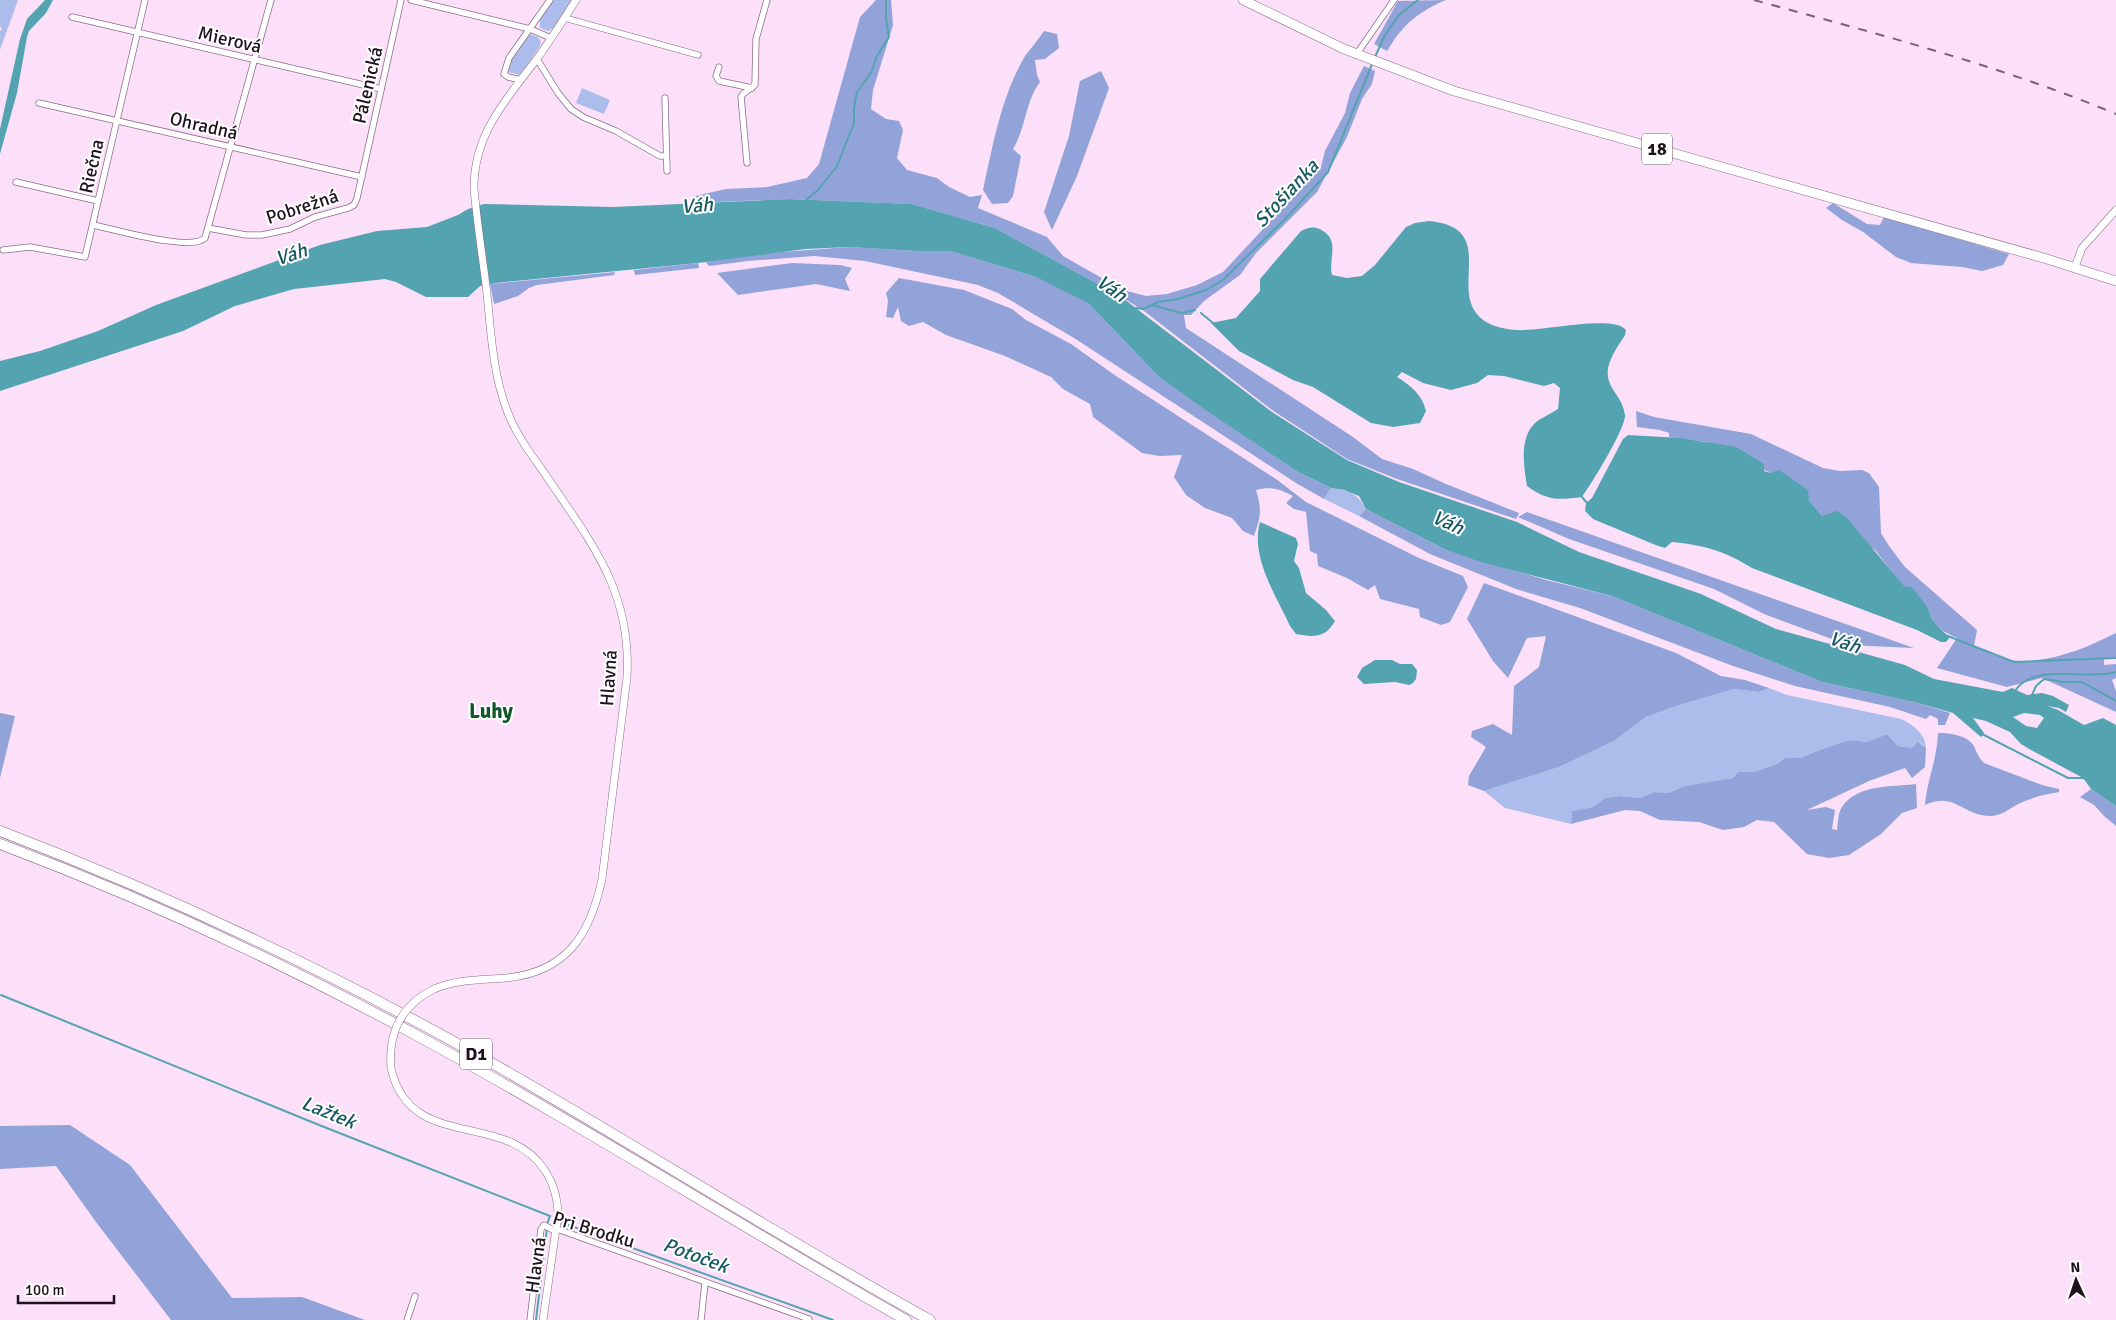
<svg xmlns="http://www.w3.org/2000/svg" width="2116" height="1320" viewBox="0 0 2116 1320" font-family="Signika,sans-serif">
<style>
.green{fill:#adbdeb}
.forest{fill:#91a3d8}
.water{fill:#54a3b1;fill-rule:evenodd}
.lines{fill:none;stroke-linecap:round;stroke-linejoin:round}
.stream{stroke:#54a3b1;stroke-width:2}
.minor-casing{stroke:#8c6c88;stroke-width:7}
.tertiary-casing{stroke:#8c6c88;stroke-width:8}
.primary-casing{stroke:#8c6c88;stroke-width:10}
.motorway-casing{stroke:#8c6c88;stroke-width:11}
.minor{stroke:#fff;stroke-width:5.5}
.tertiary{stroke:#fff;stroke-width:7}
.primary{stroke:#fff;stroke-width:9}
.motorway{stroke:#fff;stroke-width:10}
.rail{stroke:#766374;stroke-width:2;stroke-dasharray:9 9;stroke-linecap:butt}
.tertiary-bridge-casing{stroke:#8c6c88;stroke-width:8;stroke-linecap:butt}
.tertiary-bridge{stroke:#fff;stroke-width:7}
.labels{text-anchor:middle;stroke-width:4;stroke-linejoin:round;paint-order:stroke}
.shield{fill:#fff;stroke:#625961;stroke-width:1}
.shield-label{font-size:18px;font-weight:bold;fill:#1f121d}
.street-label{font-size:19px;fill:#1f121d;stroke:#fff}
.water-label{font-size:20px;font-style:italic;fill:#175a64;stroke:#fff}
.quarter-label{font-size:21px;font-weight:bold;fill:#12572a;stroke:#fff}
</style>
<rect width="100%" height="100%" fill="#fce0f9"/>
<!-- green -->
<g class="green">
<polygon points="0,0 18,0 0,50 0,31 2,30 0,26"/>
<polygon points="553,0 572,0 553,28 548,31 540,28 540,20"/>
<polygon points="530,34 538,37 541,42 540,46 520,75 508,72 508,64 527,35"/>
<polygon points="582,88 610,100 604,114 576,103"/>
<path d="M1331 488C1350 491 1357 493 1366 509L1359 516 1324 499Z"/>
<path d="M1769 688 1787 695 1901 719C1912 724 1926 734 1926 748L1919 742 1912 748 1898 746 1887 734 1867 742 1850 740 1825 748 1800 758H1785L1777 764 1754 772H1738L1733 778 1684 786 1669 793 1654 792 1640 798 1620 796 1605 798 1593 807 1572 811 1571 824 1505 808 1484 791 1559 767 1614 741 1646 717 1676 706 1734 689 1759 692Z"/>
</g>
<!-- forest -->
<g class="forest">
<polygon points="876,0 891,0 893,25 873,90 871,109 886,119 899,121 903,130 897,158 907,170 937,178 949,187 970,197 982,195 978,208 1047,237 1063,256 1123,290 1146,296 1167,294 1197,285 1223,272 1321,167 1325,151 1345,113 1350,93 1364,66 1375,71 1372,84 1362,99 1347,137 1317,192 1256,253 1240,275 1204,301 1191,315 1184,315 1186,328 1353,437 1382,459 1413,469 1446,484 1519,513 1516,519 1397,479 1347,459 1272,410 1144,311 1120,296 995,228 912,204 790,199 695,203 695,196 726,189 767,187 807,178 819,164 860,17"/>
<path d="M1446 0C1429 7 1412 17 1401 31 1395 37 1392 44 1387 51L1374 44 1398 1Z"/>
<path d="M1044 31 1057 34 1059 48 1045 59 1035 60 1037 75 1040 82C1025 102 1026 128 1013 149L1021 156 1013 196 1008 203 992 204 983 190C993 145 1001 97 1025 56 1031 48 1038 40 1044 31Z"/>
<polygon points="1101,71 1109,88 1077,176 1052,230 1044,212 1069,136 1080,81"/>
<polygon points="1833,203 1867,224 1880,225 1884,217 2009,254 2003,265 1982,271 1962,267 1911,263 1896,257 1863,232 1842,220 1826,208"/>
<polygon points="849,247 915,251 950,251 1036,277 1065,290 1088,303 1159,377 1298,472 1331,488 1324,499 1296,483 1074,338 998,293 978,285 865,261 815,256 748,261 709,266 706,262 756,254"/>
<polygon points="698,263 699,268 635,275 634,270"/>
<polygon points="792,263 840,265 852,268 845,279 850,291 816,284 738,295 717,273"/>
<polygon points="615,272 614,275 537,285 529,288 518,296 494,304 490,284"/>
<path d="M899 278 964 290 1012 309 1026 320 1071 344 1116 376 1276 479 1306 502 1419 558 1463 576 1468 587 1450 622 1441 625 1420 617 1419 609 1380 599 1375 585 1368 590 1347 578 1318 566 1317 554 1310 551 1306 512 1294 509 1286 503 1293 496C1280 489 1271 486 1256 490 1262 510 1261 516 1254 536L1243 531 1232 518 1205 508 1186 495 1174 477 1182 455 1159 456 1142 453 1093 417 1090 404 1063 389 1051 377 1005 356 946 335 923 322 909 326 901 321 898 307 893 318 886 317 888 301 886 293Z"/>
<path d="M1636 411 1654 417 1751 434 1823 468 1840 471 1862 470 1869 473 1879 487 1881 533 1889 546 1905 567 1977 630 1974 646C1987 652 2004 661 2019 661 2053 662 2086 648 2116 633V657L2104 659V665L2116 664V678L2112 680 2116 691V712L2042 678 2007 687 1937 668 1957 638 1941 630 1932 619 1928 608 1904 587 1875 550 1822 516 1809 500 1771 473 1707 442 1669 437V433L1660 430 1637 427Z"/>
<polygon points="1366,509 1444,549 1546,580 1612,596 1822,682 1918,703 1950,713 1945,725 1938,725 1938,719 1930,715 1926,719 1890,707 1795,686 1733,666 1580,608 1516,589 1430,554 1359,516"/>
<polygon points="1527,512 1914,648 1848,645 1764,614 1714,589 1569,539 1518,517"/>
<polygon points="1484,583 1676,653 1721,676 1745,680 1769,688 1759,692 1734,689 1676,706 1646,717 1614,741 1559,767 1484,791 1468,785 1469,776 1486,747 1471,737 1472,731 1493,724 1512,735 1514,686 1539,667 1546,636 1527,638 1508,678 1493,661 1467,619"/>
<polygon points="0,713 15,716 0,778"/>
<path d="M1938 733C1950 733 1967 735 1974 746 1977 753 1979 758 1984 763L2042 785 2059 789V792C2045 794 2031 798 2018 804 2009 809 2001 816 1990 816 1962 815 1954 791 1925 805 1927 780 1937 760 1938 733Z"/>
<path d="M1887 734 1898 746 1912 748 1918 742 1926 748 1925 767 1912 778 1905 768 1869 781 1807 810 1826 807 1835 810 1832 829 1837 830C1838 823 1838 812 1842 807 1857 784 1892 787 1916 784L1917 808 1902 813 1881 834 1849 855 1829 858 1807 854 1774 822 1757 820 1744 827 1723 830 1699 822 1660 820 1640 811 1625 810 1571 824 1572 811 1593 807 1605 798 1620 796 1640 798 1654 792 1669 793 1684 786 1733 778 1738 772H1754L1777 764 1785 758H1800L1825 748 1850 740 1867 742Z"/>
<polygon points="2091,789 2116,806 2116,826 2104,816 2094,805 2080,797"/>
<polygon points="70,1125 130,1165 232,1298 302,1297 365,1320 171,1320 96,1222 56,1166 0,1169 0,1126"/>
</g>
<!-- water -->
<g class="water">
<polygon points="45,0 53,0 46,13 29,31 27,37 17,93 0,154 0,129 20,39 27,19"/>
<path d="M790 199 912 204 995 228 1120 296 1272 412 1347 460 1399 482 1517 522 1579 552 1701 594 1776 629 1905 665 1934 679 2003 692 2012 688 2027 695 2042 693 2053 696 2069 705 2066 712 2059 708 2048 706 2058 710 2084 725 2103 718 2116 725V806L2091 789 2083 778 2031 750 2021 744 2010 732 1986 721 1973 718 1984 733 1981 737 1953 713 1918 703 1822 682 1612 596 1481 562 1444 549 1366 509 1359 496 1344 490 1331 488 1298 472 1207 411 1159 377 1088 303 1036 277 950 251H915L849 247 806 249 698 263 496 283 480 286 468 297H426L396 282 385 279 294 289 235 306 183 331 0 391V361L40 351 98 331 156 305 320 245 377 231 427 227 458 215 468 209 484 204 613 207ZM2024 713 2040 715 2044 718 2037 728 2026 726 2013 717Z"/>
<path d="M1429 221C1504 228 1441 297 1488 323 1495 327 1509 330 1517 330 1540 332 1613 314 1626 330L1625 335C1614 353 1599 370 1614 391 1620 400 1623 404 1625 415 1626 428 1591 485 1582 497 1557 500 1548 501 1527 486 1524 467 1519 440 1534 424 1540 418 1551 414 1558 409L1560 388 1554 383 1544 386 1504 376 1488 375 1477 383 1451 390 1423 383 1402 372 1397 377C1411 386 1422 394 1426 411L1420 423 1393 427 1371 423 1313 387 1293 380 1239 351 1211 323 1236 318 1260 291V279L1301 231C1309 227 1315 226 1323 231 1340 241 1328 260 1332 275L1347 278 1362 276 1375 265 1406 227 1415 223Z"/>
<path d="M1628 435 1681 438 1736 447 1764 464V471L1771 473 1779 470 1808 490 1809 500 1822 516 1837 511 1847 518 1904 586 1912 587 1928 608 1932 619 1941 630 1950 637 1946 642H1941L1917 630 1752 568C1725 551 1703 545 1672 542L1665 548 1658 546 1593 519 1585 511 1586 503 1592 498 1623 439Z"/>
<path d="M1260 522 1296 538 1298 544 1294 561 1299 568 1306 593 1326 610 1335 621C1325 639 1312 637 1296 634L1290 626C1276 595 1250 557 1260 522Z"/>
<polygon points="1375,660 1392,660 1400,664 1412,664 1417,670 1416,679 1413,683 1409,685 1395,682 1364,684 1357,677 1362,668"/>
</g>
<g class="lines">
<!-- stream -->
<g class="stream">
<polyline points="1375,57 1385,35 1399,15 1418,0"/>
<polyline points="806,200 818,190 837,166 854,123 854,108 857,92 871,73 877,56 889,37 886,18 886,0"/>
<polyline points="1152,305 1181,313 1195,310"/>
<polyline points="1136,308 1143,309 1158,302 1178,299 1206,290 1223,280 1287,217 1328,172 1372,64"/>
<polyline points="1201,313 1213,323"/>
<polyline points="1582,497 1587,503"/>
<polyline points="1948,636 2014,662 2116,658"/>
<path d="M2015 691C2033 662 2087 681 2116 672"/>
<polyline points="2032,695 2036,686 2044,679 2064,682 2082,682 2116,701"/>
<polyline points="1982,734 2068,778 2084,778"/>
<polyline points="1,995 319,1125 550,1216 547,1224"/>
<polyline points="560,1222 833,1320"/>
<polyline points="536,1320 547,1228"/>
</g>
<defs>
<g id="minor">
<polyline points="411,0 530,29 551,38"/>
<polyline points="72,17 381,89"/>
<polyline points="565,18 698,55"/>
<polyline points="1356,55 1394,0"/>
<polyline points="537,59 558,93 571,109 583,117 616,131 660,156 666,156"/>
<polyline points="719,67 716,76 719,81 752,88"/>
<polyline points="521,80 508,77 504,74 509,58 550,0"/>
<polyline points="665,98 667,171"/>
<polyline points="39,103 362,177"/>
<polyline points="747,163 741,97 743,94 755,85 756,39 767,0"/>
<polyline points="16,182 98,201"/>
<path d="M93 225C114 229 191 252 205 238L271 0"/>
<polyline points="208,228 246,235 262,235 290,229 315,217 348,208 354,205 357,198 401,0"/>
<polyline points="3,250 30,247 85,257 145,0"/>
<polyline points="407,1320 415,1296"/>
<polyline points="530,1320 541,1229 544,1225 553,1230 560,1230 809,1319"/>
<polyline points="701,1320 705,1283"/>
</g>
<g id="tertiary">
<polyline points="2075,267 2082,248 2116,210"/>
<path d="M434 989C457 979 481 980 506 978 567 972 590 935 602 879L627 677C632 589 589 540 543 471 530 453 516 434 508 413 493 376 491 333 487 294 483 259 477 224 474 188 474 134 505 101 536 60 550 41 563 20 576 0"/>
<path d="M391 1068C410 1154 506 1108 546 1172 554 1185 558 1200 558 1215L543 1320"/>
</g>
<polyline id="primary" points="1243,0 1344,49 1454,91 2047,259 2116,281"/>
<g id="motorway">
<path d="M0 831C167 895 327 970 483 1058 633 1143 779 1237 930 1320"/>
<path d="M0 844C143 898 281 962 416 1035 582 1125 741 1227 906 1320"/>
</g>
</defs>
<!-- minor casing -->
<use href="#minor" class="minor-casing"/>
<!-- tertiary casing -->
<use href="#tertiary" class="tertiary-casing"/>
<!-- primary casing -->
<use href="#primary" class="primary-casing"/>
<!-- motorway casing -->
<use href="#motorway" class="motorway-casing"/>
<!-- minor -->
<use href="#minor" class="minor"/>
<!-- tertiary -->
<use href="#tertiary" class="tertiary"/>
<!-- primary -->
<use href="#primary" class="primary"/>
<!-- motorway -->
<use href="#motorway" class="motorway"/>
<!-- rail -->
<path class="rail" d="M1754 0C1877 34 1999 65 2116 114"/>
<defs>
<path id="tertiary-bridge" d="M391 1068C388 1032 402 1005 434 989"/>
</defs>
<!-- tertiary-bridge casing -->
<use href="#tertiary-bridge" class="tertiary-bridge-casing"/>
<!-- tertiary-bridge -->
<use href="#tertiary-bridge" class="tertiary-bridge"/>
</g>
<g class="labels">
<!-- shield labels -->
<g class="shield">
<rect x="1642" y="133.5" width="30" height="31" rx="4"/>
<rect x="460" y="1038.5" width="32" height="31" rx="4"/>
</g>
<g class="shield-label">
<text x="1657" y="155">18</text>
<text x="476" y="1060">D1</text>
</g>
<!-- street labels -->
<g class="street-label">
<text transform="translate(230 39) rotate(13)" y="7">Mierová</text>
<text transform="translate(367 85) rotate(-77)" y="7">Pálenická</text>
<text transform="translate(204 125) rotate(13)" y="7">Ohradná</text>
<text transform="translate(91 166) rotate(-77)" y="7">Riečna</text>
<text transform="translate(302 206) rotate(-18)" y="7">Pobrežná</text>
<text transform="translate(608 678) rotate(-86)" y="7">Hlavná</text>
<text transform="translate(594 1229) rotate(17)" y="7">Pri Brodku</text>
<text transform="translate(535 1265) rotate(-82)" y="7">Hlavná</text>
</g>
<!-- water labels -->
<g class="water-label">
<text transform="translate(1286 193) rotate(-47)" y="7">Stošianka</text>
<text transform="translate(697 205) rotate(-5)" y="7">Váh</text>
<text transform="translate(291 254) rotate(-18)" y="7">Váh</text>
<text transform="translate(1112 288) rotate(35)" y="7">Váh</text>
<text transform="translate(1448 522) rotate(24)" y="7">Váh</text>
<text transform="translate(1845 642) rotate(19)" y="7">Váh</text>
<text transform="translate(329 1112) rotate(22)" y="7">Lažtek</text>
<text transform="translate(696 1255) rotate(20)" y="7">Potoček</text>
</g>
<!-- quarter labels -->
<g class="quarter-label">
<text x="491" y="718">Luhy</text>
</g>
</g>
<!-- north arrow -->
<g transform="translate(2076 1280) rotate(357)" stroke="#ffffff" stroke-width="4" paint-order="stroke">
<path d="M0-4L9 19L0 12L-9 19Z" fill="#1f121d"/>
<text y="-8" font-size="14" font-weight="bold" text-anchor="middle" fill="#1f121d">N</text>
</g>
<!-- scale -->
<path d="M18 1295v8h96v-8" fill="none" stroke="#1f121d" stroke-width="2.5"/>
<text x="25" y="1295" font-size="15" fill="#1f121d" stroke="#ffffff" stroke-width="4" paint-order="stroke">100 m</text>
</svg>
